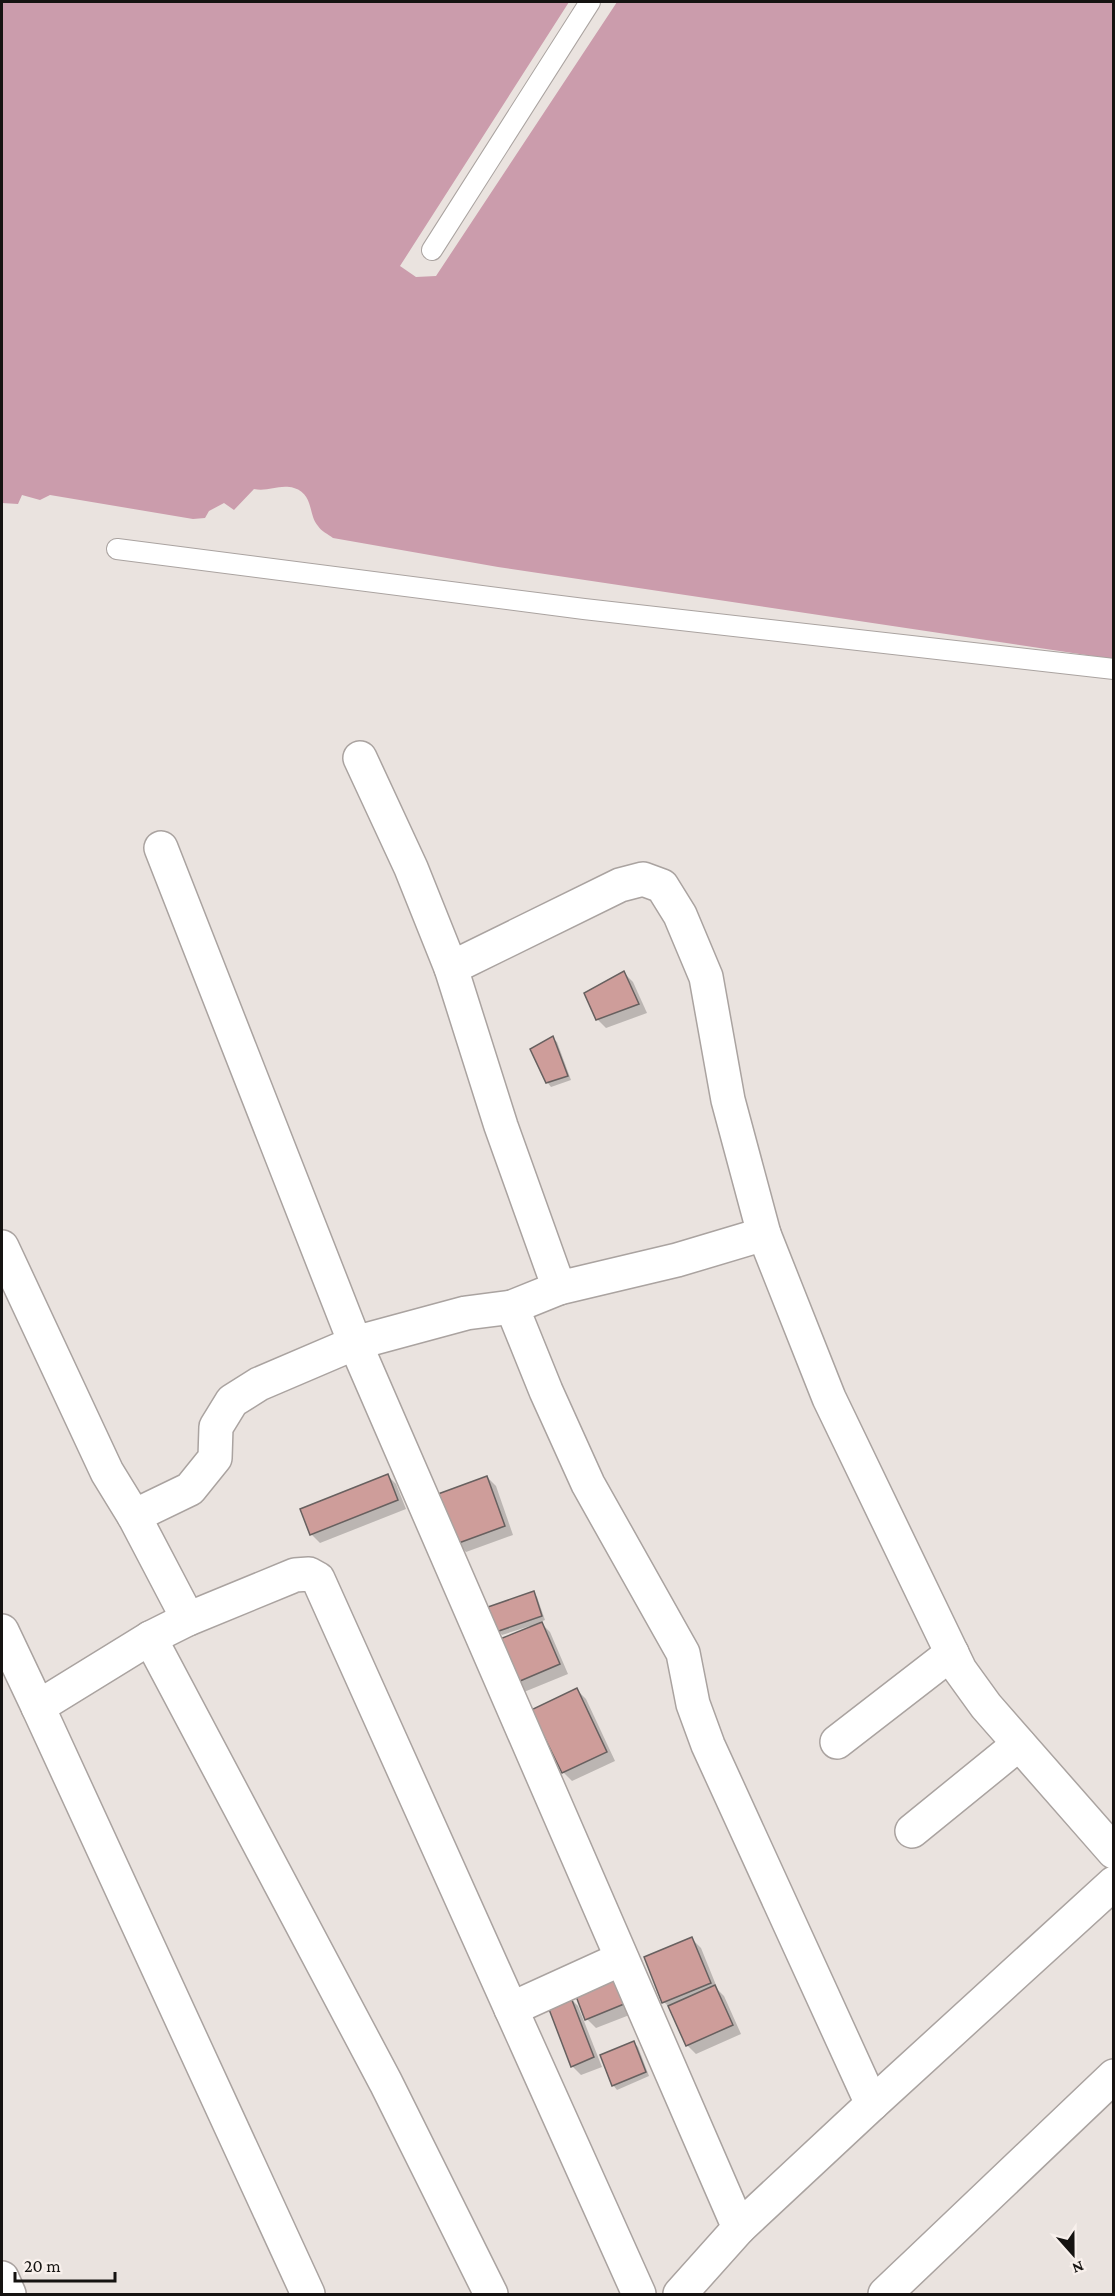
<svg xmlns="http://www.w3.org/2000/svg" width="1115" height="2296" viewBox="0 0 1115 2296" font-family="'Crimson Pro',serif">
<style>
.water{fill:#cb9cac}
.shadow{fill:#0003}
.building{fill:#ce9d9a;stroke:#67605f;stroke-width:1.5}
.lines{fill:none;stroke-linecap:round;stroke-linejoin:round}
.service-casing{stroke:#aaa3a0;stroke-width:22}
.minor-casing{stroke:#aaa3a0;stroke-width:36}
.tertiary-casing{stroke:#aaa3a0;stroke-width:36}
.service{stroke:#fff;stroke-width:20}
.minor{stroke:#fff;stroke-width:33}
.tertiary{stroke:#fff;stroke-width:33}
</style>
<rect width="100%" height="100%" fill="#eae3df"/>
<!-- water -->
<path class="water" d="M2 2H569L400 266 416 277 436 276 617 2H1113V659L498 567 333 538C328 534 321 531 318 526 308 515 314 494 294 488 279 484 268 492 254 489L234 510 224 503 209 511 205 518 193 519 50 495 40 500 22 495 18 504 2 503Z"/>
<!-- shadow -->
<g class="shadow">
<polygon points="624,973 633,982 647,1013 606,1028 597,1019"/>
<polygon points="552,1038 557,1042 571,1080 551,1087 547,1082"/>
<polygon points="387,1475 396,1484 406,1509 320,1543 311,1534"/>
<polygon points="487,1477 496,1486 513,1535 466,1552 457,1543"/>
<polygon points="533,1593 537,1597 545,1620 540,1622 550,1632 568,1674 524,1692 515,1683 530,1626 502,1635 498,1631"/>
<polygon points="577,1690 586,1699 615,1761 572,1781 563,1772"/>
<polygon points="692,1939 701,1948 718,1990 724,1996 741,2034 696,2054 687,2045 672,2010 664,2002"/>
<polygon points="612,1977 632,2014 596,2028 587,2019"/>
<polygon points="569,1997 578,2006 602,2067 581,2075 572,2066"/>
<polygon points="634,2043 638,2047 649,2076 617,2090 613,2085"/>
</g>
<!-- building -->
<g class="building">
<polygon points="624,971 639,1004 596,1020 584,993"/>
<polygon points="553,1036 568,1076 546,1083 530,1049"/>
<polygon points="388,1474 398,1500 310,1535 300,1509"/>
<polygon points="487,1476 505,1526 456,1544 438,1494"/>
<polygon points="534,1591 542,1616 496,1632 488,1607"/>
<polygon points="542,1622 560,1664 513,1684 495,1641"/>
<polygon points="577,1688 607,1752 562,1773 531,1710"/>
<polygon points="692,1937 711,1983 662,2003 644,1957"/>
<polygon points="613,1975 624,2004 585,2020 574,1991"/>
<polygon points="715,1985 733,2025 686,2046 668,2006"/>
<polygon points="570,1995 594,2057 571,2067 547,2004"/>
<polygon points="634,2041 646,2072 612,2086 600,2055"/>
</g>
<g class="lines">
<defs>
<g id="service">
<polyline points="432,250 590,2"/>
<polyline points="117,549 584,609 1114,669"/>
</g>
<g id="minor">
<polyline points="360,758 411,868 451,968 501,1126 559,1288 677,1260 764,1234 829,1398 960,1670 986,1706 1114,1852"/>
<polyline points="161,848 355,1343 739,2228 680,2294"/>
<polyline points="451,968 620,885 643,879 662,886 680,915 706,977 728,1100 764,1234"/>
<polyline points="2,1247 107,1472 134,1516 188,1619"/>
<polyline points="559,1288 512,1307 546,1391 588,1484 683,1653 693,1704 708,1745 872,2104"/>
<polyline points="134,1516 190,1489 215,1458 216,1427 232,1401 259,1384 355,1343 466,1313 512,1307"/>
<polyline points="2,1631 38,1707 150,1638 188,1619 295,1575 309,1574 318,1579 639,2294"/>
<polyline points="150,1638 386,2083 491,2294"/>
<polyline points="38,1707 308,2294"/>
<polyline points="837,1742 952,1653"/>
<polyline points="912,1831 1019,1744"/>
<polyline points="511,2009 621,1959"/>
<polyline points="739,2228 872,2104 1114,1883"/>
<polyline points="2,2278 9,2294"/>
</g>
<polyline id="tertiary" points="885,2294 1114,2076"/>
</defs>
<!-- service casing -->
<use href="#service" class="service-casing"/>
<!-- minor casing -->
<use href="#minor" class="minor-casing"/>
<!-- tertiary casing -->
<use href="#tertiary" class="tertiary-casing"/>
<!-- service -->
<use href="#service" class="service"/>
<!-- minor -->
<use href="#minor" class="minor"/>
<!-- tertiary -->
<use href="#tertiary" class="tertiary"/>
</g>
<!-- border -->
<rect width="1115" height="2296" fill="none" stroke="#151311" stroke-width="6"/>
<!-- north arrow -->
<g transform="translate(1073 2254) rotate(159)" stroke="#f8f0ec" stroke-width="4.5" paint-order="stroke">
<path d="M0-4.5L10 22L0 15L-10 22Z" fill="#151311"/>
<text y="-9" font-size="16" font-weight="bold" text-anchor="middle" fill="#151311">N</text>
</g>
<!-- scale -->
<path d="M15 2272v9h100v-9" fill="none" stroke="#151311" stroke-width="3"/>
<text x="24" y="2272" font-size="18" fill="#151311" stroke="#f8f0ec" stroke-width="4.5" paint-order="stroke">20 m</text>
</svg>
